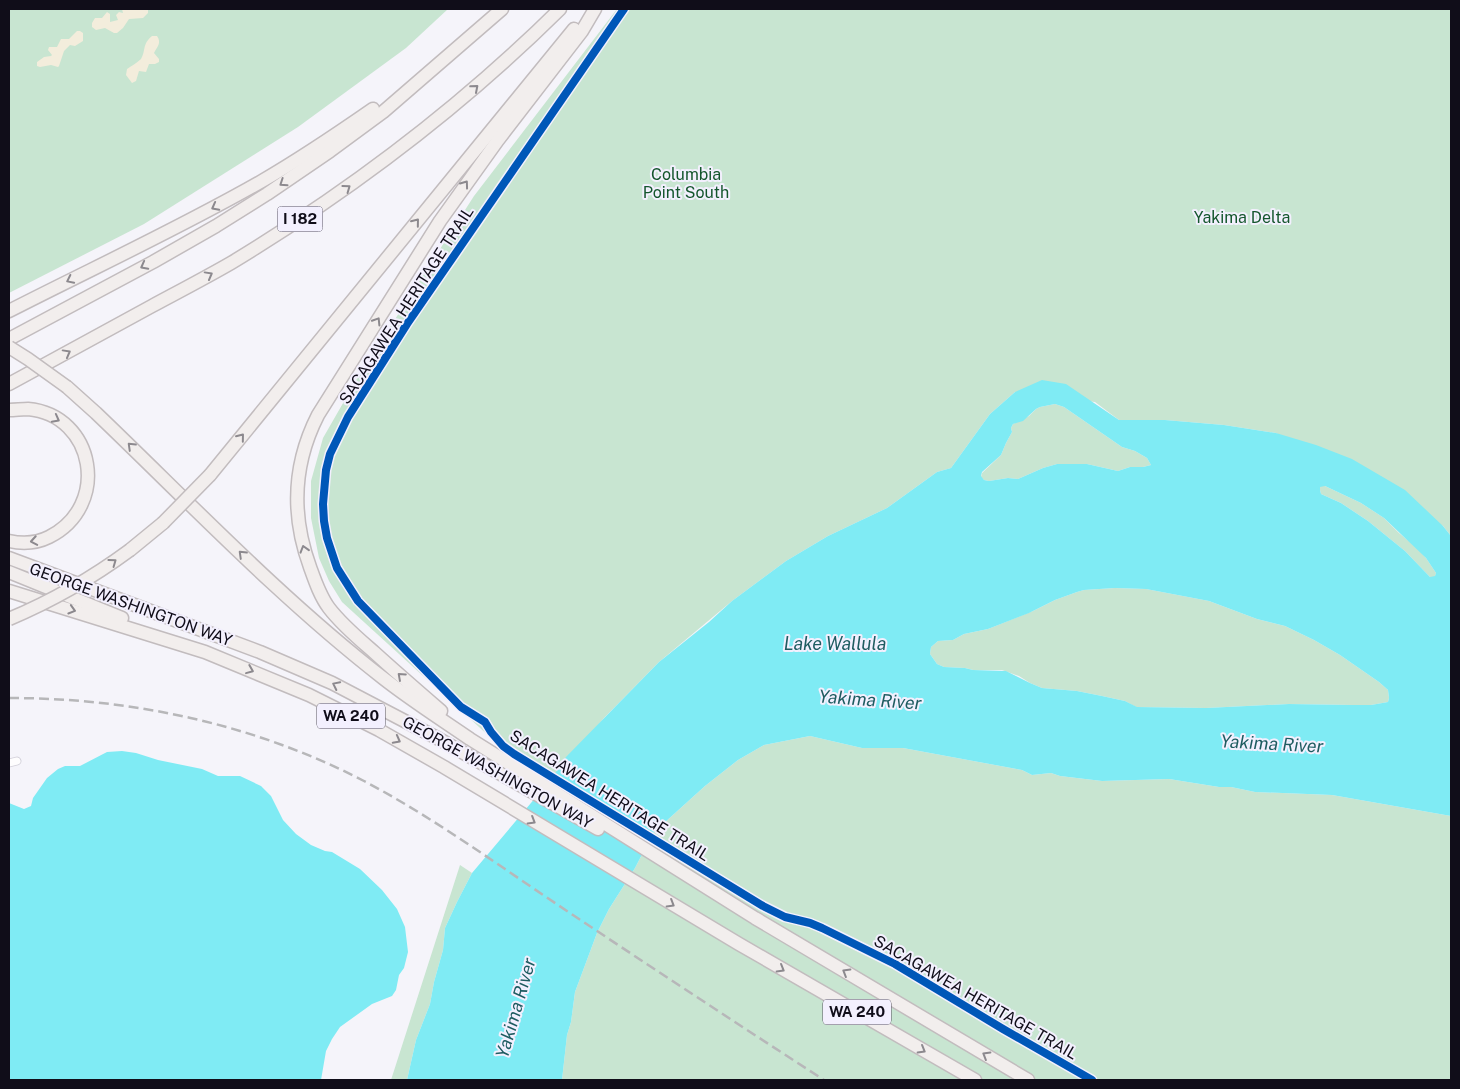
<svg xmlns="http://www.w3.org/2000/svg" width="1460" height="1089" viewBox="0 0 1460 1089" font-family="'Public Sans',sans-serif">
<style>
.green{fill:#c8e5d1}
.sand{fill:#f3eddc}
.water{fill:#7febf4;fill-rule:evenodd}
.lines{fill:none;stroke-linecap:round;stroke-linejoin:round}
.street-casing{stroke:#d3d1da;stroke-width:9}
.highway-casing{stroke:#c2bcbe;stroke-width:15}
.street{stroke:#fefdfe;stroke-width:7}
.highway{stroke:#f2eeed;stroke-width:12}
.rail{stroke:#b7b7b9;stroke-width:2.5;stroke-dasharray:10 5;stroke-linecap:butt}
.highway-bridge-casing{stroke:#c2bcbe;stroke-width:15;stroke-linecap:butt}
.highway-bridge{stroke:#f2eeed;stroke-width:12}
.cycleway-casing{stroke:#f3f0fe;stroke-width:11}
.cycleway{stroke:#0057b8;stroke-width:8}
.oneway{stroke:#8c898e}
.labels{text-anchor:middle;stroke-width:4;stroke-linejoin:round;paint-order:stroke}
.shield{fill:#f3f0fe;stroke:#54515e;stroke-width:1}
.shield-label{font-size:15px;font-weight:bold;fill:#100d19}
.park-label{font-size:16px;fill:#14562d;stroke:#f3f0fe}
.street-label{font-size:16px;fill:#100d19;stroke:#f3f0fe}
.water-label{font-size:18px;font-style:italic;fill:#1e5c61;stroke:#f3f0fe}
</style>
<rect width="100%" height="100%" fill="#f5f4fa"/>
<!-- green -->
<g class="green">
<polygon points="9,9 448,9 406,48 298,127 144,224 9,293"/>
<polygon points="617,9 1451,9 1451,536 1443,526 1276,433 1224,425 1165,420 1119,420 1095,402 1015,392 990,414 951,468 937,472 887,508 828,536 786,561 732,601 659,662 604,718 552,778 502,748 342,602 329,581 319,558 311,518 311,481 323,438 358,377 474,196"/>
<polygon points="1055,404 1064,407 1122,447 1135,451 1147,458 1151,465 1143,467 1130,467 1118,471 1087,464 1057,464 1043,468 1018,479 1008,478 989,481 984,480 981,477 982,473 1001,455 1006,443 1012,432 1011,428 1013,424 1029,416 1036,409 1040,407"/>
<polygon points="1320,486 1325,486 1361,503 1384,518 1399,533 1417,548 1426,558 1436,573 1435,577 1430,577 1405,551 1368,521 1341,503 1321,494 1320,490"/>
<polygon points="1115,588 1146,589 1209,601 1257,619 1285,626 1314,640 1340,655 1379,682 1388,690 1389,698 1388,702 1371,705 1353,705 1289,704 1206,708 1136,707 1125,701 1102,696 1077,691 1042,688 1030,683 1019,676 1002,670 973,670 965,668 944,667 937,664 930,654 931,647 938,641 953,640 964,634 988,629 1033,611 1055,600 1077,592 1084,590"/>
<polygon points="810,736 862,748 903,748 1022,770 1032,775 1051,773 1060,776 1102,781 1169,779 1219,787 1231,787 1255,792 1332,795 1451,816 1451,1080 562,1080 567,1035 571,1022 575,992 597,933 609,909 635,868 653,833 705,786 738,760 764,745"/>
<polygon points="460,865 472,873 457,902 445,928 443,950 434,982 430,1004 416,1040 407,1080 391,1080"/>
</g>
<!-- sand -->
<g class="sand">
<polygon points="122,9 148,9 148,13 143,18 129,19 123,28 117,33 114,33 105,28 96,30 92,27 92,23 95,18 102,18 107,12 110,14 110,22 118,20 116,15 119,12 123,13"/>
<polygon points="77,31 80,31 83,33 83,41 75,46 70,45 64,51 59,66 58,67 51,65 40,67 37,66 37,62 44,57 51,56 52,55 48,50 49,47 57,47 61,39 69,39"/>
<path d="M152 36H157C162 43 157 47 154 53L159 59V62L155 64H149L146 72 139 71 136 81 132 83 126 75 127 69C131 66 137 63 141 59 146 51 142 44 152 36Z"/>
</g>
<!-- water -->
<g class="water">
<path d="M1042 380 1066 384 1119 420H1165L1224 425 1276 433 1316 445 1352 459 1405 490 1443 526 1451 536V816L1332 795 1255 792 1231 787H1219L1169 779 1102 781 1060 776 1051 773 1032 775 1022 770 903 748H862L810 736 764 745 738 760 705 786 653 833 635 868 609 909 597 933 575 992 571 1022 567 1035 562 1080H407L416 1040 430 1004 434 982 443 950 445 928 457 902 472 873 552 778 566 757 659 662 709 622 732 601 786 561 828 536 887 508 937 472 951 468 990 414 1015 392ZM1055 404 1064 407 1122 447 1135 451 1147 458 1151 465 1143 467H1130L1118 471 1087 464H1057L1043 468 1018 479 1008 478 989 481 984 480 981 476 982 472 1001 455 1006 443 1012 432 1011 428 1013 424 1023 421 1036 409 1040 407ZM1325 486 1361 503 1384 518 1426 558 1436 573 1435 576 1430 577 1405 551 1368 521 1341 503 1321 494 1320 490V487ZM1115 588 1146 589 1209 601 1257 619 1285 626 1314 640 1340 655 1379 682 1388 690 1389 698 1388 702 1371 705H1353L1289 704 1206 708 1137 707 1125 701 1102 696 1077 691 1042 688 1030 683 1006 671 973 670 965 668 944 667 937 664 930 654 931 647 938 641 953 640 964 634 988 629 1029 613 1055 600 1077 592 1084 590Z"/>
<polygon points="122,751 136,753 158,760 202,769 218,776 240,776 261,786 271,796 283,820 296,834 311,845 325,851 332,852 360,869 382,890 397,909 405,927 408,952 404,968 399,975 396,990 392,996 372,1004 340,1027 332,1039 326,1051 321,1080 9,1080 9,803 24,809 31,806 33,798 47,778 58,769 65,766 80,766 107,752"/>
</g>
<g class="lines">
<defs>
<polyline id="street" points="9,763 17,761"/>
<g id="highway">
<path d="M9 311C93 268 180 228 262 181 300 159 337 134 373 109"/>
<polyline points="9,339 153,262 216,226 267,194 330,151 383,112 502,9"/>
<path d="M9 384C56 358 104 332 152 306 178 292 205 278 231 263 350 191 461 107 560 9"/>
<path d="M67 387 96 413C190 503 280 598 383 678 411 700 441 719 470 739L755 918 1028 1080"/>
<path d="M9 410C15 410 22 409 28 409 95 415 111 506 49 537 37 543 23 544 9 541"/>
<polyline points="210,475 574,29"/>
<polyline points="130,550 163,523"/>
<polyline points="9,558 260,652 332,683 439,739 598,829"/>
<polyline points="9,572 122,618"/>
<polyline points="9,591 205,652 309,695 379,730 444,767 739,944 975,1080"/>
<path d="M441 711C419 692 397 673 375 653 359 639 342 625 329 608 320 596 315 581 310 567 291 515 293 464 318 415L440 221 498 140 582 31 595 9"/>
</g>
</defs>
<!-- street casing -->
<use href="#street" class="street-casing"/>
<!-- highway casing -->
<use href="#highway" class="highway-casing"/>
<!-- street -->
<use href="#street" class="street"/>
<!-- highway -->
<use href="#highway" class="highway"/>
<!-- rail -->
<path class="rail" d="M9 698C132 698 254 724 364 781 436 819 502 868 570 913 654 969 739 1025 824 1080"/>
<defs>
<g id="highway-bridge">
<polyline points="9,347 28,359 67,387"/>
<polyline points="163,523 210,475"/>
<path d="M9 619C52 601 92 578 130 550"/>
</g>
</defs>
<!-- highway-bridge casing -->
<use href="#highway-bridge" class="highway-bridge-casing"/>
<!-- highway-bridge -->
<use href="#highway-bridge" class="highway-bridge"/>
<defs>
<polyline id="cycleway" points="624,9 407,324 348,417 330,454 326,470 323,504 324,521 327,538 337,568 358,601 461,707 485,722 491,732 503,746 514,754 763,906 785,917 810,923 822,928 895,964 1003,1029 1092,1080"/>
</defs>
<!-- cycleway casing -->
<use href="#cycleway" class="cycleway-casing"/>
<!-- cycleway -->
<use href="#cycleway" class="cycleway"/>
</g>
<!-- one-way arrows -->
<defs><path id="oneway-chevron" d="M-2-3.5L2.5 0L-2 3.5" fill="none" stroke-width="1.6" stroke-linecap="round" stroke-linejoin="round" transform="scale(1.25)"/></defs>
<g class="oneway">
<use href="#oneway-chevron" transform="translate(475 88) rotate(-41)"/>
<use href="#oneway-chevron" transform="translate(283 183) rotate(146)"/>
<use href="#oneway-chevron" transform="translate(465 184) rotate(-54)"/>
<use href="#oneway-chevron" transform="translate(347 188) rotate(-36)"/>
<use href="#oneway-chevron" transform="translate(215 207) rotate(152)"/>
<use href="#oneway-chevron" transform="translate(416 222) rotate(-51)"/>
<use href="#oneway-chevron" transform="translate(144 266) rotate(152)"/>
<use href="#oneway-chevron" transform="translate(209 275) rotate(-29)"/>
<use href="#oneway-chevron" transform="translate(70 280) rotate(154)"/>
<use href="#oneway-chevron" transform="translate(377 321) rotate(-58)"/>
<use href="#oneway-chevron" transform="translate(67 353) rotate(-29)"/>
<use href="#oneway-chevron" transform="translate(56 419) rotate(28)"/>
<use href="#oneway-chevron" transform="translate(241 437) rotate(-51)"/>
<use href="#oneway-chevron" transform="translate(131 446) rotate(-136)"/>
<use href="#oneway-chevron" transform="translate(34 541) rotate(170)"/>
<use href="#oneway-chevron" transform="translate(304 549) rotate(-107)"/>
<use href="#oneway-chevron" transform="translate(242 554) rotate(-136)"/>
<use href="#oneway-chevron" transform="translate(113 562) rotate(-36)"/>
<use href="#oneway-chevron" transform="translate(72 610) rotate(17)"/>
<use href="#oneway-chevron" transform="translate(250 670) rotate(22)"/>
<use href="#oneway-chevron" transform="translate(401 676) rotate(-138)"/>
<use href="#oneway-chevron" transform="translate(336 685) rotate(-154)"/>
<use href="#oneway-chevron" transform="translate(397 740) rotate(28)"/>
<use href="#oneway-chevron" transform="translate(532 821) rotate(31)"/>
<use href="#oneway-chevron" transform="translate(671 904) rotate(31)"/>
<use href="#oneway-chevron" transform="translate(781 969) rotate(30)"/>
<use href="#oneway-chevron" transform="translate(846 972) rotate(-149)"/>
<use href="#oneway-chevron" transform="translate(922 1050) rotate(30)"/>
<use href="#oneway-chevron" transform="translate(986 1055) rotate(-149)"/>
</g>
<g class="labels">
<!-- shield labels -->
<g class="shield">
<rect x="277.5" y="206.5" width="45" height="25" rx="4"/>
<rect x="317" y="703.5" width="68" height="25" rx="4"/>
<rect x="823" y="999.5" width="68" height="25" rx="4"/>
</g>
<g class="shield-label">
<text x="300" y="224">I 182</text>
<text x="351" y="721">WA 240</text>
<text x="857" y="1017">WA 240</text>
</g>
<!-- park labels -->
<g class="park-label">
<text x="686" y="180">Columbia<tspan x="686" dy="18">Point South</tspan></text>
<text x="1242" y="223">Yakima Delta</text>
</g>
<!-- street labels -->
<g class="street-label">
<text transform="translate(406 305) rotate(-57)" y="6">SACAGAWEA HERITAGE TRAIL</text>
<text transform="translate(131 604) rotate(20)" y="6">GEORGE WASHINGTON WAY</text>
<text transform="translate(498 772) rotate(29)" y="6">GEORGE WASHINGTON WAY</text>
<text transform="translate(610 795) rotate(32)" y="6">SACAGAWEA HERITAGE TRAIL</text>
<text transform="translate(976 997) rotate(30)" y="6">SACAGAWEA HERITAGE TRAIL</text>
</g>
<!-- water labels -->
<g class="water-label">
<text x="835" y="650">Lake Wallula</text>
<text transform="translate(870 700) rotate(4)" y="6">Yakima River</text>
<text transform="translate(1272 744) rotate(3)" y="6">Yakima River</text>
<text transform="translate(516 1008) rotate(-74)" y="6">Yakima River</text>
</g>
</g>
<!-- border -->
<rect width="1460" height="1089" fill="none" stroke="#100d19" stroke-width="20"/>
</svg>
